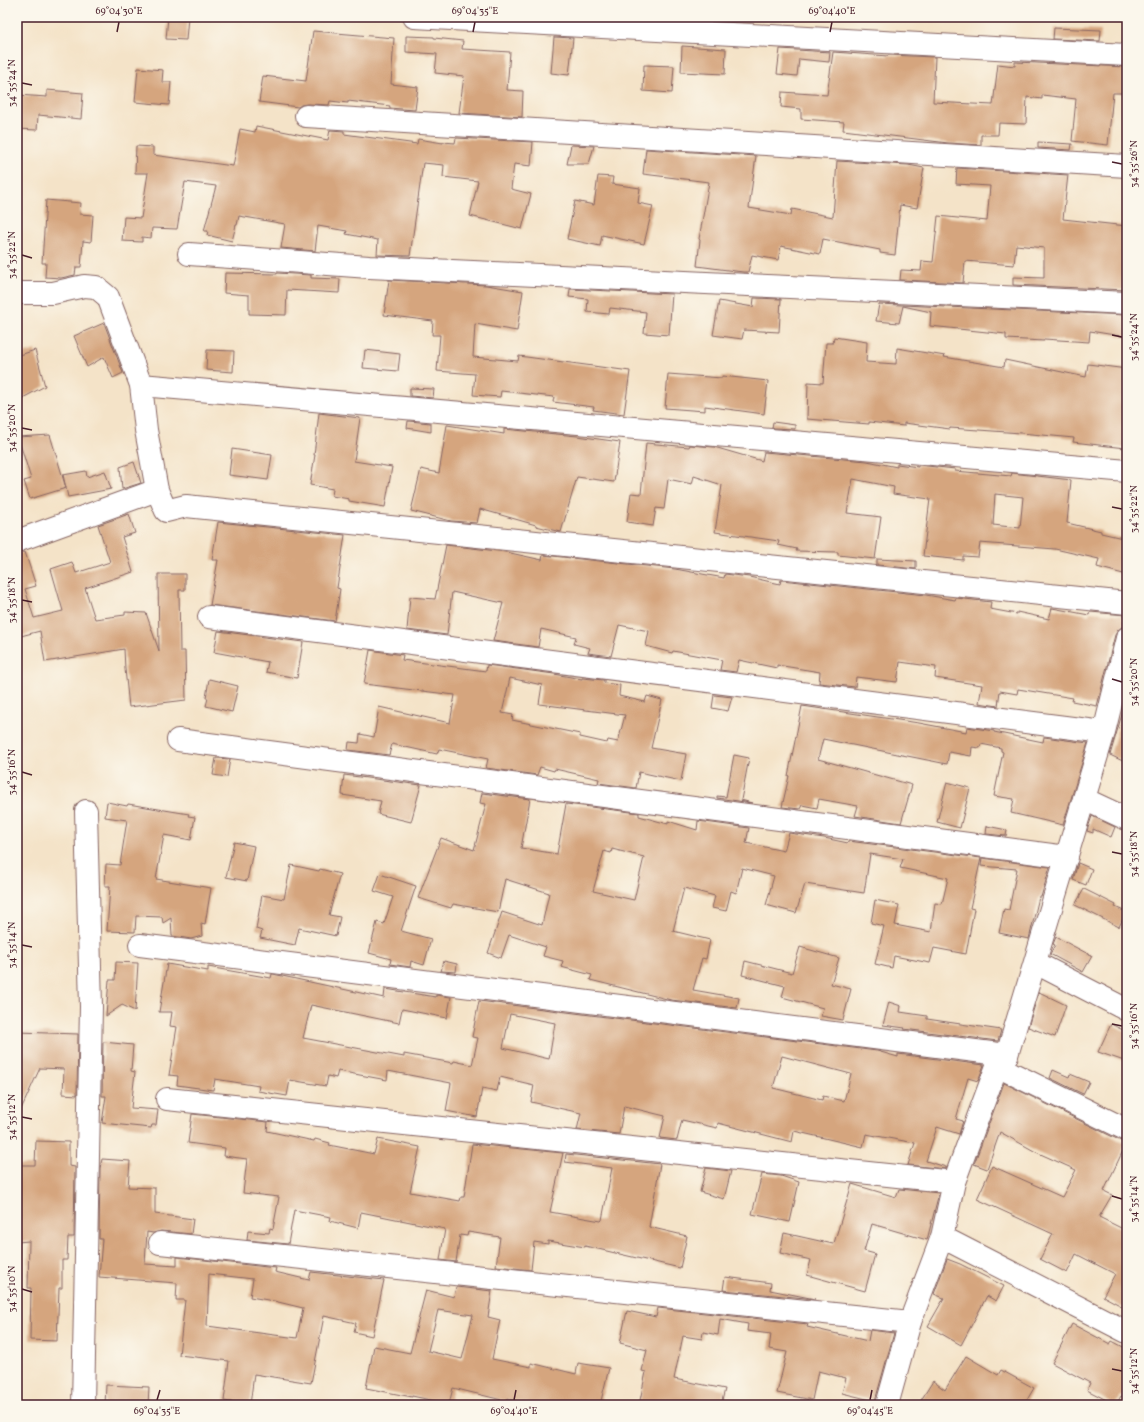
<svg xmlns="http://www.w3.org/2000/svg" width="1144" height="1422" viewBox="0 0 1144 1422" font-family="Vollkorn,serif">
<style>
.building{fill:#d5a57e;fill-rule:evenodd}
.lines{fill:none;stroke-linecap:round;stroke-linejoin:round}
.minor-casing{stroke:#866462;stroke-width:24}
.minor{stroke:#fff;stroke-width:22}
.ticks{fill:none;stroke:#4a1f2b;stroke-width:1.5}
.neatline{fill:none;stroke:#4a1f2b;stroke-width:1.5}
.ticks-label{font-size:10px;text-anchor:middle;fill:#4a1f2b}
</style>
<rect width="100%" height="100%" fill="#fbf7ec"/>
<filter id="ink" filterUnits="userSpaceOnUse"><feTurbulence type="fractalNoise" baseFrequency=".025" numOctaves="2"/><feDisplacementMap in="SourceGraphic" scale="8" xChannelSelector="R" yChannelSelector="G"/><feConvolveMatrix kernelMatrix="1 2 1 2 8 2 1 2 1" color-interpolation-filters="sRGB"/></filter>
<filter id="wash" filterUnits="userSpaceOnUse"><feTurbulence type="fractalNoise" baseFrequency=".012" numOctaves="4" result="noise"/><feDisplacementMap in="SourceGraphic" scale="16" xChannelSelector="R" yChannelSelector="G"/><feGaussianBlur stdDeviation="0.9" result="paint"/><feColorMatrix in="noise" values="0 0 0 0 0 0 0 0 0 0 0 0 0 0 0 0 0 1.4 0 .05"/><feComposite in="paint" operator="in"/></filter>
<g filter="url(#wash)">
<rect width="100%" height="100%" fill="#f4e3c8"/>
<g id="blocks">
<!-- building -->
<g class="building">
<polygon points="168,17 188,17 186,40 166,39"/>
<polygon points="1054,28 1101,30 1100,41 1053,39"/>
<polygon points="313,31 394,38 391,84 418,87 415,110 389,108 390,106 348,101 348,103 330,101 329,105 307,104 301,105 298,107 259,102 263,76 306,81"/>
<polygon points="406,36 434,37 434,38 463,41 462,49 510,52 507,90 523,91 522,117 459,113 464,76 435,73 437,54 406,52"/>
<polygon points="554,37 573,38 569,75 551,73"/>
<polygon points="682,46 726,49 725,74 681,72"/>
<polygon points="780,49 830,52 829,62 799,59 797,76 777,74"/>
<polygon points="833,52 888,56 888,55 935,57 933,102 993,105 998,64 1015,66 1015,62 1127,67 1127,93 1113,93 1108,145 1072,141 1076,99 1042,95 1042,99 1027,97 1026,124 999,123 998,135 981,135 981,145 948,143 843,130 844,122 801,119 801,109 781,107 782,92 827,95"/>
<polygon points="644,65 674,66 672,93 643,91"/>
<polygon points="138,68 163,70 162,82 171,82 169,105 135,102"/>
<polygon points="47,90 83,93 81,119 38,115 37,130 17,129 17,95 47,97"/>
<polygon points="256,126 328,140 330,130 344,131 344,134 417,144 418,139 443,143 443,142 455,143 456,138 533,142 531,166 514,164 511,189 531,194 522,229 470,216 478,181 443,177 444,165 423,163 410,256 377,255 378,240 346,234 347,231 318,226 315,251 281,248 285,224 239,216 237,225 236,225 232,241 207,235 208,231 204,231 216,186 185,182 177,229 152,228 151,238 142,237 142,242 122,241 124,217 141,218 148,173 135,173 136,146 153,147 153,155 233,166 240,129 255,132"/>
<polygon points="1038,142 1072,144 1071,150 1038,148"/>
<polygon points="571,145 594,146 589,164 567,164"/>
<polygon points="646,149 756,156 749,208 791,215 792,209 833,217 837,161 908,165 924,168 917,208 900,205 895,255 880,253 880,250 823,239 820,254 781,246 778,260 752,255 748,272 743,272 697,266 700,240 699,239 709,182 643,174"/>
<polygon points="957,168 1068,175 1063,219 1127,226 1127,290 1013,285 1013,277 1044,278 1044,248 1016,245 1014,265 965,261 963,283 900,280 901,270 921,271 922,261 933,262 938,216 987,221 990,186 956,184"/>
<polygon points="598,176 613,177 612,184 640,188 638,203 653,206 644,244 602,235 600,246 567,239 575,201 594,205"/>
<polygon points="46,200 81,203 80,214 93,215 91,242 83,241 81,267 76,267 75,275 61,278 45,277 46,263 42,263"/>
<polygon points="225,273 277,274 277,273 311,275 311,278 340,279 339,293 287,290 286,315 249,314 249,295 224,293"/>
<polygon points="389,280 486,285 523,291 517,331 475,324 473,357 518,361 519,356 630,371 624,414 593,410 594,407 553,402 554,397 501,391 500,397 473,395 475,374 437,371 440,335 432,335 433,321 384,315"/>
<polygon points="570,289 672,294 669,335 644,333 646,312 610,308 609,314 587,312 588,299 569,297"/>
<polygon points="754,298 781,299 779,332 744,330 742,339 713,335 719,301 753,307"/>
<polygon points="879,304 1127,315 1127,337 1090,331 1089,342 1044,339 1044,341 1006,339 1006,334 930,326 931,312 903,306 899,323 876,321"/>
<polygon points="104,323 123,373 113,378 104,357 87,367 74,336"/>
<polygon points="834,337 867,342 866,362 896,364 897,348 945,356 944,357 1004,367 1005,360 1086,377 1088,364 1127,369 1123,410 1127,410 1127,434 1125,448 1073,442 1074,438 1021,433 950,428 950,429 904,423 904,426 869,422 869,424 807,419 808,382 823,383 826,343 833,343"/>
<polygon points="35,350 45,386 17,401 17,356"/>
<polygon points="207,350 234,351 233,372 206,370"/>
<polygon points="365,350 400,354 398,371 363,368"/>
<polygon points="668,374 722,378 722,376 768,381 764,414 705,406 705,411 665,408"/>
<polygon points="410,388 434,389 433,398 410,396"/>
<polygon points="319,413 360,418 354,461 392,467 385,507 349,501 349,499 332,496 333,489 310,485 315,455 314,455"/>
<polygon points="408,421 431,423 431,432 407,428"/>
<polygon points="773,422 795,425 795,429 772,428"/>
<polygon points="447,425 504,434 504,429 577,436 620,442 614,482 577,477 561,532 536,526 536,525 480,509 477,523 451,521 411,511 421,469 439,473"/>
<polygon points="50,435 66,488 30,499 24,481 31,479 18,437"/>
<path d="M646 443 689 447 690 445 714 447 762 461 764 452 867 461 897 467V464L918 467V465L955 469V471L1011 476 1012 473 1071 480 1067 523 1101 531V533L1127 539V575L1097 567 1099 559 1055 549 980 543 978 557 963 556V560L923 556 930 499 893 494 894 487 853 479 847 513 881 517 875 559 838 555V552L796 551 797 549 778 545 779 541 715 532 722 485 694 476 692 484 668 479 664 509 656 508 653 526 627 522 631 493 641 494ZM995 494 1023 497 1020 528 993 525Z"/>
<polygon points="232,449 272,455 268,480 229,475"/>
<polygon points="134,462 141,483 122,489 120,467"/>
<polygon points="86,471 87,477 105,471 111,489 68,497 63,475"/>
<polygon points="129,514 135,533 122,537 133,572 85,588 95,619 125,615 125,612 146,613 159,651 158,574 185,574 185,590 179,590 180,651 185,651 186,700 129,707 125,669 124,649 45,662 40,631 17,637 17,553 25,552 36,586 25,589 34,618 63,611 51,569 72,562 76,573 110,562 98,525"/>
<polygon points="218,522 345,535 337,588 340,589 335,621 210,605 218,560 212,560"/>
<polygon points="446,545 506,552 542,560 543,555 675,569 724,578 725,574 749,577 780,584 781,580 926,595 955,600 956,598 991,602 990,609 1017,614 1017,612 1049,619 1052,608 1089,615 1090,612 1126,615 1123,626 1118,630 1115,635 1097,706 1072,701 1073,698 1018,689 1017,694 1000,691 998,706 979,703 982,685 935,678 936,667 900,662 897,682 856,677 855,687 819,683 820,672 777,665 777,668 739,660 736,672 720,670 722,660 673,651 672,653 646,646 649,631 619,625 611,656 588,653 590,648 574,644 576,637 541,629 538,647 493,641 503,603 452,592 447,635 407,630 410,597 435,599"/>
<polygon points="877,559 916,561 916,569 877,565"/>
<polygon points="218,631 303,642 297,678 266,672 268,662 214,652"/>
<path d="M370 650 403 655 402 660 486 671 487 665 554 674 582 679V678L604 680V683L620 685 619 696 645 702 647 696 662 700 651 748 686 754 681 781 639 772 636 788 598 783 599 779 555 769 554 771 540 767 537 775 486 768 488 759 439 749 437 754 392 744 389 755 348 750 349 742 359 743 360 734 374 737 379 707 450 723 455 695 364 684ZM510 678 542 685 539 704 625 715 618 742 608 740 607 743 580 737V734L512 720 513 715 502 713Z"/>
<polygon points="209,679 238,686 232,712 206,706 208,698 206,698"/>
<polygon points="714,695 732,697 728,711 712,708"/>
<polygon points="1124,702 1127,703 1127,763 1110,755 1123,711"/>
<polygon points="802,706 919,723 966,732 967,727 994,731 994,732 1043,742 1044,737 1088,743 1063,825 1011,813 1014,799 994,796 1003,752 1001,751 1001,748 981,744 980,748 972,747 971,756 949,752 947,764 823,739 818,759 912,785 901,823 855,816 858,806 819,799 817,808 802,805 800,809 782,807 789,776 788,776"/>
<polygon points="734,755 749,758 741,800 752,803 717,798 717,796 726,797"/>
<polygon points="216,758 230,759 227,777 213,775"/>
<polygon points="344,775 421,785 411,822 378,814 381,801 342,795"/>
<polygon points="947,782 970,788 960,828 937,822"/>
<path d="M482 793 530 799 521 848 557 854 566 804 639 813V816L668 824V821L697 830 698 821 749 828 746 843 784 851 789 833 824 838 848 843V841L981 858 970 908 974 909 966 954 934 948 930 963 894 956 892 968 875 964 884 926 871 923 875 900 899 905 895 925 931 932 935 903 942 904 948 878 900 868 903 859 870 854 864 893 805 884 796 913 766 905 774 876 742 868 736 893 731 891 726 911 712 908 715 896 684 888 673 931 710 940 706 959 702 958 693 990 739 998 737 1008 671 1000 590 980 592 975 561 967 563 961 543 956 546 947 509 935 501 958 488 953 502 912 542 925 549 893 505 879 498 912 453 904 451 908 418 898 441 838 474 850 486 804 480 803ZM612 849 644 857 634 900 593 891 604 851 611 853Z"/>
<polygon points="107,802 127,806 128,804 189,814 188,816 195,817 191,840 164,835 156,879 211,888 205,924 201,923 202,936 191,939 172,936 171,918 163,923 162,917 136,916 135,932 107,931 110,886 105,886 106,864 120,865 127,820 105,817"/>
<polygon points="1092,816 1115,827 1111,837 1093,829 1093,833 1087,831"/>
<polygon points="987,826 1007,830 1006,836 986,834"/>
<polygon points="234,842 254,846 247,881 226,877"/>
<polygon points="982,858 1050,867 1041,897 1039,897 1029,939 999,933 1004,909 1009,910 1017,869 981,866"/>
<polygon points="1078,863 1092,869 1086,885 1073,880"/>
<polygon points="291,865 319,871 320,869 340,874 329,915 340,917 336,936 299,928 295,945 260,938 262,931 256,929 262,895 284,899"/>
<polygon points="380,874 416,886 401,931 431,939 424,965 411,961 410,967 390,964 391,959 369,953 377,922 384,924 393,897 374,891"/>
<polygon points="1084,889 1116,905 1115,907 1126,912 1119,927 1075,905"/>
<polygon points="1056,937 1092,956 1083,972 1050,954 1055,945 1053,944"/>
<polygon points="800,947 839,958 831,984 851,989 843,1020 821,1016 823,1008 782,997 785,986 742,975 745,961 792,973"/>
<polygon points="444,961 457,964 456,972 441,971"/>
<polygon points="116,962 138,963 135,1011 122,1005 106,1016 109,980 115,980"/>
<path d="M167 964 208 971V967L271 978 272 974H273L384 998 385 989 436 997V995L451 997 447 1018 402 1009 399 1023 311 1005 303 1038 404 1057V1054L453 1063 454 1061 472 1065 478 1038 472 1037 479 1001 877 1051 898 1057V1054L984 1065 978 1081 968 1078 956 1119 963 1121 959 1134 937 1127 926 1161 946 1167V1169L908 1165 915 1143 866 1134 863 1147 794 1131 792 1142 718 1123 717 1128 682 1120 677 1140 660 1138 665 1116 624 1106 619 1134 577 1130 581 1113 531 1102 534 1085 500 1077 497 1091 482 1088 477 1117 446 1111 451 1083 388 1071 387 1080 338 1071 336 1078 328 1076 326 1086 290 1080 287 1096 258 1091 259 1086 215 1079 213 1090 177 1085 178 1076 169 1075 177 1027 170 1026 172 1012H159ZM510 1014 555 1023 549 1059 503 1048ZM782 1056 851 1074 844 1101 823 1096 822 1100 773 1088Z"/>
<polygon points="1039,992 1066,1005 1055,1037 1028,1027"/>
<polygon points="889,1002 901,1006 900,1012 927,1016 927,1019 1001,1030 998,1041 904,1029 905,1028 883,1025"/>
<polygon points="1111,1024 1127,1032 1127,1062 1098,1052"/>
<polygon points="17,1032 78,1034 77,1095 63,1094 64,1069 40,1068 17,1118"/>
<polygon points="103,1042 133,1045 131,1071 135,1072 131,1108 158,1110 156,1125 152,1125 151,1128 102,1123 106,1096 102,1096"/>
<polygon points="1053,1070 1069,1077 1070,1074 1089,1082 1083,1094 1050,1078"/>
<polygon points="1004,1083 1121,1141 1127,1142 1104,1191 1112,1195 1099,1217 1127,1231 1127,1309 1103,1296 1115,1274 1076,1254 1067,1273 1040,1259 1053,1234 977,1199 992,1166 1062,1197 1076,1170 1036,1152 1000,1132 987,1169 974,1164"/>
<polygon points="192,1114 268,1122 267,1131 314,1141 315,1139 330,1143 329,1145 374,1154 378,1139 420,1147 410,1192 460,1201 461,1197 464,1197 472,1144 563,1153 550,1212 601,1221 602,1220 612,1168 565,1162 566,1154 660,1164 649,1227 687,1236 680,1268 585,1246 585,1247 548,1241 548,1244 534,1242 531,1270 496,1266 500,1237 468,1232 467,1236 460,1235 456,1262 440,1260 445,1229 361,1212 358,1228 330,1221 331,1217 294,1210 288,1244 247,1240 248,1231 269,1233 270,1228 273,1229 279,1197 243,1193 247,1159 224,1156 225,1148 188,1143"/>
<polygon points="36,1141 69,1142 69,1166 75,1167 74,1237 68,1237 67,1260 62,1260 62,1288 59,1288 57,1341 30,1340 31,1288 28,1288 29,1241 17,1242 17,1165 35,1165"/>
<path d="M102 1159 130 1161 128 1187 155 1188V1214L193 1219 191 1234 161 1231 153 1233 147 1232 145 1264 177 1266V1257L276 1268 275 1272 309 1280 311 1272 384 1280 372 1336 354 1332 356 1323 324 1316 311 1383 254 1374 250 1405 224 1401 229 1361 179 1355 185 1300H176L177 1283 99 1277 102 1239H99L100 1168ZM209 1274 253 1279 250 1297 274 1301 303 1308 297 1338 207 1326Z"/>
<polygon points="706,1168 731,1171 724,1199 700,1192"/>
<polygon points="762,1174 781,1176 799,1182 790,1222 752,1214"/>
<polygon points="852,1184 896,1197 899,1189 939,1193 927,1240 872,1224 864,1251 875,1254 865,1291 807,1275 811,1260 780,1253 784,1233 833,1244 834,1243"/>
<polygon points="947,1259 960,1264 1004,1286 996,1301 987,1296 961,1345 928,1326 944,1298 934,1294"/>
<polygon points="725,1277 771,1283 770,1290 815,1299 723,1290"/>
<path d="M456 1287 492 1291 488 1317 500 1320 492 1359 531 1367V1363L576 1374 578 1363 609 1368 600 1405H535L507 1399 506 1401 453 1388 449 1404 412 1396V1397L366 1388 374 1346 410 1353 426 1290 454 1297ZM438 1310 473 1315 462 1359 428 1351Z"/>
<polygon points="658,1308 808,1324 807,1327 868,1341 870,1330 894,1333 875,1401 842,1393 846,1378 818,1371 812,1400 777,1393 787,1352 769,1349 771,1334 747,1331 748,1324 720,1319 718,1335 703,1332 702,1339 683,1336 674,1379 725,1389 721,1405 639,1405 646,1372 642,1371 647,1350 620,1343 627,1311 656,1317"/>
<polygon points="1072,1324 1110,1344 1112,1341 1127,1349 1127,1399 1121,1396 1116,1405 1087,1390 1090,1383 1052,1363"/>
<polygon points="966,1356 998,1375 1001,1370 1034,1388 1024,1405 918,1405 933,1381 945,1390"/>
<polygon points="106,1385 149,1387 148,1405 105,1405"/>
</g>
</g>
</g>
<g filter="url(#ink)">
<use href="#blocks" fill-opacity="0" stroke="#866462" stroke-width="1"/>
<g class="lines">
<defs>
<g id="minor">
<polyline points="414,17 1127,55"/>
<polyline points="306,116 1127,166"/>
<polyline points="189,254 369,267 1127,303"/>
<polyline points="17,293 53,293 84,286 96,287 108,297 141,385 146,430 157,490 166,511 186,506 1127,603"/>
<polyline points="141,385 1127,471"/>
<polyline points="17,541 157,490"/>
<polyline points="209,617 1104,732"/>
<polyline points="178,740 1067,857"/>
<polyline points="1084,799 1127,819"/>
<polyline points="140,945 1007,1055"/>
<polyline points="1036,963 1127,1010"/>
<polyline points="997,1066 1127,1130"/>
<polyline points="167,1099 954,1182"/>
<polyline points="942,1237 1127,1332"/>
<polyline points="160,1243 910,1322"/>
<polyline points="83,1405 91,1007 86,811"/>
<polyline points="887,1405 910,1322 942,1237 954,1182 997,1066 1007,1055 1104,732 1127,638"/>
</g>
</defs>
<!-- minor casing -->
<use href="#minor" class="minor-casing"/>
<!-- minor -->
<use href="#minor" class="minor"/>
</g>
</g>
<!-- ticks -->
<path class="ticks" d="M117 32 119 22M473 32 475 22M830 32 832 22M22 83 32 85M1112 162 1122 164M22 255 32 258M1112 335 1122 337M22 428 32 430M1112 507 1122 509M22 600 32 602M1112 679 1122 682M22 772 32 775M1112 852 1122 854M22 945 32 947M1112 1024 1122 1026M22 1117 32 1119M1112 1196 1122 1199M22 1289 32 1292M1112 1369 1122 1371M157 1400 160 1390M514 1400 516 1390M870 1400 872 1390"/>
<!-- margin -->
<rect width="1144" height="1422" fill="none" stroke="#fbf7ec" stroke-width="44"/>
<rect x="22" y="22" width="1100" height="1378" class="neatline"/>
<g class="ticks-label">
<text x="119" y="14">69°04'30"E</text>
<text x="475" y="14">69°04'35"E</text>
<text x="832" y="14">69°04'40"E</text>
<text transform="translate(11 83) rotate(-90)" y="4">34°35'24"N</text>
<text transform="translate(1133 164) rotate(-90)" y="4">34°35'26"N</text>
<text transform="translate(11 255) rotate(-90)" y="4">34°35'22"N</text>
<text transform="translate(1133 337) rotate(-90)" y="4">34°35'24"N</text>
<text transform="translate(11 428) rotate(-90)" y="4">34°35'20"N</text>
<text transform="translate(1133 509) rotate(-90)" y="4">34°35'22"N</text>
<text transform="translate(11 600) rotate(-90)" y="4">34°35'18"N</text>
<text transform="translate(1133 682) rotate(-90)" y="4">34°35'20"N</text>
<text transform="translate(11 772) rotate(-90)" y="4">34°35'16"N</text>
<text transform="translate(1133 854) rotate(-90)" y="4">34°35'18"N</text>
<text transform="translate(11 945) rotate(-90)" y="4">34°35'14"N</text>
<text transform="translate(1133 1026) rotate(-90)" y="4">34°35'16"N</text>
<text transform="translate(11 1117) rotate(-90)" y="4">34°35'12"N</text>
<text transform="translate(1133 1199) rotate(-90)" y="4">34°35'14"N</text>
<text transform="translate(11 1289) rotate(-90)" y="4">34°35'10"N</text>
<text transform="translate(1133 1371) rotate(-90)" y="4">34°35'12"N</text>
<text x="157" y="1414">69°04'35"E</text>
<text x="514" y="1414">69°04'40"E</text>
<text x="870" y="1414">69°04'45"E</text>
</g>
</svg>
